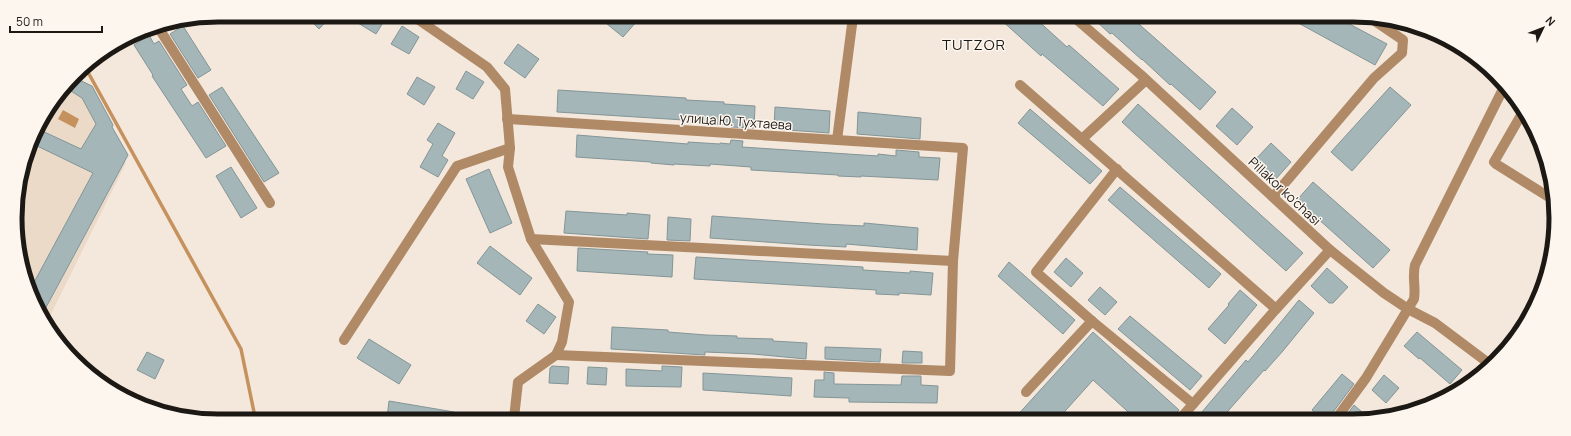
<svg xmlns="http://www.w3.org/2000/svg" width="1571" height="436" viewBox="0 0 1571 436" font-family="Manrope,sans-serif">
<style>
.built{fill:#ecdac9}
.water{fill:#c5915d}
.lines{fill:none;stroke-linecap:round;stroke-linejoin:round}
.stream{stroke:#c5915d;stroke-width:3.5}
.building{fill:#a4b6b8;stroke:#839597}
.minor{stroke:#b08a66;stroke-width:10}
.labels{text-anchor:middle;stroke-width:3;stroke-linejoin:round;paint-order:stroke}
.street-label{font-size:13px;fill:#1c1814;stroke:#fdf6ef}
.quarter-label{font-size:15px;letter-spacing:1px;fill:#1c1814;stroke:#fdf6ef}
.rim{fill:none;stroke:#1c1814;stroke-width:5}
</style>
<rect width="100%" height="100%" fill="#f4e7dc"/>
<!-- built -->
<polygon class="built" points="79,72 126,163 47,322 22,271 15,205 36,128"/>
<!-- water -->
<polygon class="water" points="63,110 79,119 75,128 58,119"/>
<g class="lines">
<!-- stream -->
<polyline class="stream" points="84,65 241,349 255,417"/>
</g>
<!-- building -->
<g class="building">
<polygon points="305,15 332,15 319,29"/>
<polygon points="363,15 373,16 387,16 376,34 358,23"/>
<polygon points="614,16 632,16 637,21 623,37 607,24"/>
<polygon points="999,18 1035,18 1067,47 1069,45 1119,89 1103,106 1042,54 1041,56"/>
<polygon points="1093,18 1132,18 1216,92 1200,110 1171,84 1170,85 1142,59 1142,60 1112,33 1110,34"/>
<polygon points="1291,19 1340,19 1387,44 1375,65"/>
<polygon points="183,26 211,70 198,78 170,34"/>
<polygon points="402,26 419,37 409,54 391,44"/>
<polygon points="149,35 154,44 159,41 187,85 181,89 192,106 198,102 226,146 206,158 152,76 153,75 134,45"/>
<polygon points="518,44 539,59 525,78 504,63"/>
<polygon points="466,71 484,82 473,99 456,89"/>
<polygon points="417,77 435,87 424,105 407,94"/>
<polygon points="75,78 92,86 113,125 112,127 128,155 43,313 31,288 93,173 33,144 40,130 81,149 96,124 82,98 66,88"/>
<polygon points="222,87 279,173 264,182 209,95"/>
<polygon points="1390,87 1411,105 1352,171 1331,152"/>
<polygon points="558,90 686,98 686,100 724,102 724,104 755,106 754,128 731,127 731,125 700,123 700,121 557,112"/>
<polygon points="1138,104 1303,253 1286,271 1122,122"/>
<polygon points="775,107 830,111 829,133 774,129"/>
<polygon points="1232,108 1253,127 1237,145 1216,126"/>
<polygon points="1030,109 1102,171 1090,184 1018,123"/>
<polygon points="858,112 921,118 920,139 857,134"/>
<polygon points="438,123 455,133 442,156 448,160 438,177 420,167 433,144 427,140"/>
<polygon points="577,135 688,144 688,142 720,144 720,143 730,144 731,140 743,141 742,147 878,156 878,154 896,156 896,150 919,152 919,157 940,158 938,180 861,176 861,177 838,176 838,175 751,170 751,167 710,164 710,166 674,164 674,165 651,163 651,162 576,157"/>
<polygon points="1271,143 1291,162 1275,180 1254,161"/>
<polygon points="231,167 257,208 241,218 216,176"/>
<polygon points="489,169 512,223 490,233 466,179"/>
<polygon points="1313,182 1390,250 1373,268 1297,200"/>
<polygon points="1120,187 1221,274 1209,288 1108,200"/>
<polygon points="566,211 627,215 627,213 650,215 648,239 564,233"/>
<polygon points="712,216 824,224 864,226 864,223 918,228 917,250 846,244 846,247 808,245 710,238"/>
<polygon points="668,217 691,219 690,241 667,240"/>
<polygon points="490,246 532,278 520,295 477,263"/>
<polygon points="578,248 648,252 647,254 673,255 672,277 577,271"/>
<polygon points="696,257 863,267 863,270 910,273 910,271 933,273 931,295 899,293 899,295 876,294 876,290 694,279"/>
<polygon points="1066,258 1083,273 1071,287 1054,272"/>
<polygon points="1009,262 1075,320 1063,334 998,276"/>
<polygon points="1327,268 1348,287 1333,303 1329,303 1311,286"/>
<polygon points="1100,287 1117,302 1105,315 1088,300"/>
<polygon points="1240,290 1257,305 1225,344 1208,329 1229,305 1228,304"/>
<polygon points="1299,300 1314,313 1282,352 1265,371 1264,370 1221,419 1196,419 1246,360 1248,362 1263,344"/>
<polygon points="538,304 556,317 544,334 526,321"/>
<polygon points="1130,316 1202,376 1190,390 1118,329"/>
<polygon points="612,327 668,330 668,332 706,335 737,336 737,338 773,339 773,341 807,343 806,359 753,354 705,352 705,355 611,349"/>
<polygon points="1093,332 1179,410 1171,419 1136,419 1093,380 1058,419 1014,419"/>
<polygon points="1417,332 1462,370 1450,384 1420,358 1419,359 1404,346"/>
<polygon points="369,339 411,365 399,384 357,358"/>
<polygon points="825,347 881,349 880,362 825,359"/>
<polygon points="903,351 922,352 922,363 902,363"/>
<polygon points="147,352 164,360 155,379 137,370"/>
<polygon points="552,366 569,367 568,384 549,383 550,368"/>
<polygon points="662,366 682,367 681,387 626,386 626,369 662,371"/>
<polygon points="588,367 607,368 606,385 587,384"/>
<polygon points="824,372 834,373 834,384 901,385 902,376 921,376 921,385 938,386 937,403 849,402 849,398 814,397 815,380 824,380"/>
<polygon points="703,373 792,378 791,396 703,390"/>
<polygon points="1342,374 1354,384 1331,415 1330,419 1308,419 1314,412 1312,410"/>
<polygon points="1384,375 1399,388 1386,403 1372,390"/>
<polygon points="389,401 454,412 453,418 387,418"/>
<polygon points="1354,405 1370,419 1344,419"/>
</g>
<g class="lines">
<!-- minor -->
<g class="minor">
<polyline points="413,16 487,67 505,89 510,148 508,167 531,239 569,302 562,342 556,355 518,382 514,418"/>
<polyline points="1075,18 1141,75 1330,250 1384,293 1408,309 1435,323 1491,365"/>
<polyline points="158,27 270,203"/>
<polyline points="1020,85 1276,309"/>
<polyline points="1524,110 1494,162 1496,164 1552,199"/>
<polyline points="507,119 963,148 953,261 950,371 556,355"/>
<polyline points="1082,139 1146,80"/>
<polyline points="837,140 853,17"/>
<polyline points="1117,169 1036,272 1092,321 1193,404"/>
<polyline points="1273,197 1374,78 1402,53 1403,40 1372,19"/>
<polyline points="531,239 953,261"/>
<polyline points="344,340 457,166 510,148"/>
<polyline points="1026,392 1092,321"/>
<polyline points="1180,419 1276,309 1330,250"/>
<path d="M1336 419 1366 378 1414 299C1416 287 1412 277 1415 265L1504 87"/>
</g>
</g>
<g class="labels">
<!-- street labels -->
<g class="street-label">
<text transform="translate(736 121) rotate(4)" y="5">улица Ю. Тухтаева</text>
<text transform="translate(1285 191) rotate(43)" y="5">Pillakor ko'chasi</text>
</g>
<!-- quarter labels -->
<g class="quarter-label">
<text x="974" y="50">TUTZOR</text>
</g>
</g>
<!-- crop -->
<path d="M0 0H1571V436H0ZM218 22H1353A196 196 0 0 1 1549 218V218A196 196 0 0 1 1353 414H218A196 196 0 0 1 22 218V218A196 196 0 0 1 218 22Z" fill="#fdf6ef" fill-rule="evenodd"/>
<path class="rim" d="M218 22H1353A196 196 0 0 1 1549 218V218A196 196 0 0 1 1353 414H218A196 196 0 0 1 22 218V218A196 196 0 0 1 218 22Z"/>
<!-- north arrow -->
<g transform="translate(1543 28) rotate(47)" stroke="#fdf6ef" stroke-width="3" paint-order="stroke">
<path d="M0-3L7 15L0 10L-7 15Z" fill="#1c1814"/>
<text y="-6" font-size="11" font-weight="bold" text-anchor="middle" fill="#1c1814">N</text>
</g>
<!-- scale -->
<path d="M10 26v6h92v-6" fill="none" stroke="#1c1814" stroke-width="2"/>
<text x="16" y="26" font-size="12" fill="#1c1814" stroke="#fdf6ef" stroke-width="3" paint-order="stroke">50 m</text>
</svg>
